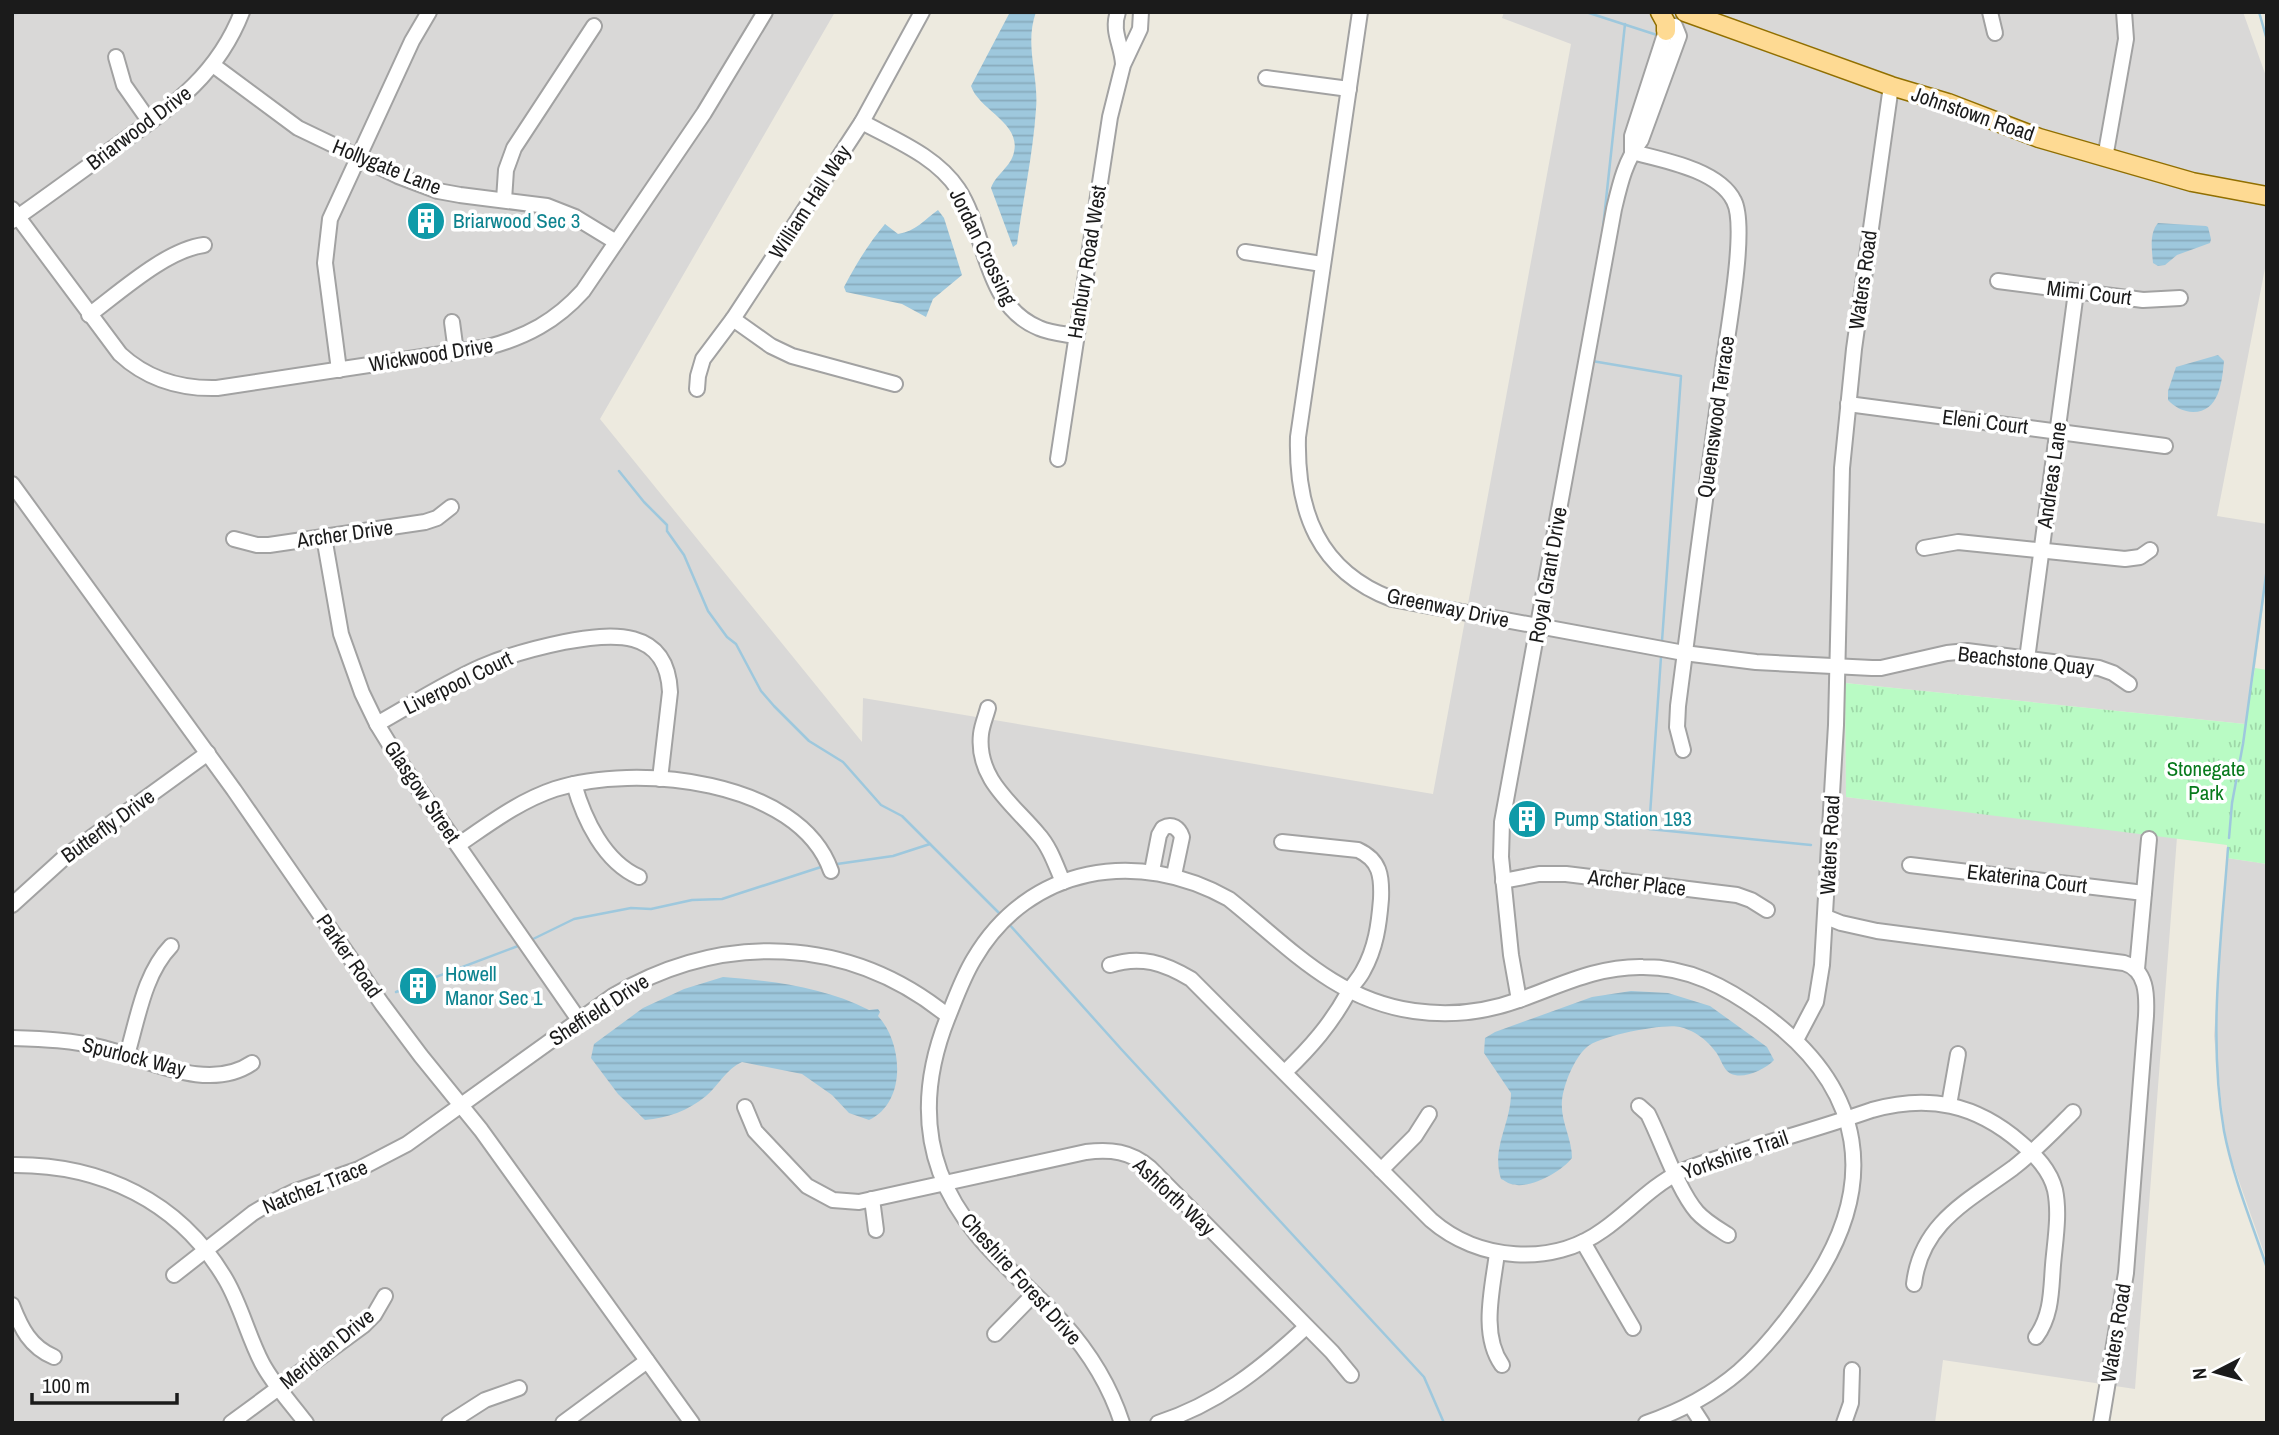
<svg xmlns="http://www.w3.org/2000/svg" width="2279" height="1435" viewBox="0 0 2279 1435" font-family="'Archivo Narrow',sans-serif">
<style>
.residential{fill:#d9d8d7}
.park{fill:url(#park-tufts)}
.water{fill:url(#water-rules)}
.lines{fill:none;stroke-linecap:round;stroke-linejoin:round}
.stream{stroke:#9ec8dd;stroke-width:2.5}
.minor-casing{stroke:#a2a2a2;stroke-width:18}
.major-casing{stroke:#916f00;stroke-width:21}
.minor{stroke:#fff;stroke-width:14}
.major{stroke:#feda93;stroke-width:18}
.labels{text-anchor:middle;stroke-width:7;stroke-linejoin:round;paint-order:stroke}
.street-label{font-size:21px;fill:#1b1b1b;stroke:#fff}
.culture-label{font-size:21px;fill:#0d838f;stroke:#fff;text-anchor:start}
.park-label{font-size:21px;fill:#087a1c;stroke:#fff}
</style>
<defs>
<pattern id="park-tufts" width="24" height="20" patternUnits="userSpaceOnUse" patternTransform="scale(1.75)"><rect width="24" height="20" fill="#b9fbc4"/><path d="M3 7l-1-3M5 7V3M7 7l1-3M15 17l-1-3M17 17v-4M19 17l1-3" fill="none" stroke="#9ed7a8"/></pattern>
<pattern id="water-rules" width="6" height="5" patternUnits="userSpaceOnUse" patternTransform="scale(1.75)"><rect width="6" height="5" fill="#9ec8dd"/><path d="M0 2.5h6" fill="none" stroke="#88abbd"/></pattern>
</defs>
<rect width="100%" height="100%" fill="#edeadf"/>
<!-- residential -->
<g class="residential">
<polygon points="12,12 835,12 600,419 862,742 863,698 1433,794 1571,44 1502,18 1504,12 2243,12 2267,79 2267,258 2217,516 2267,524 2267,576 2255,668 2245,724 1845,683 1846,797 2177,837 2135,1389 1943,1360 1935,1423 12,1423"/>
<polygon points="2227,858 2267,864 2267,1261 2226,1144 2214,1036"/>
</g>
<!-- park -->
<polygon class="park" points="2255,668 2267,670 2267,864 2227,858 2227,845 1846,797 1845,683 2245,724"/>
<!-- water -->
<g class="water">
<path d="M1010 12H1036C1024 45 1039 76 1036 109 1033 154 1023 199 1017 244L1013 247 991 188C996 174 1011 167 1014 152 1021 123 979 110 971 86Z"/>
<path d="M938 210 944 218 962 275 933 299 926 317 902 304 846 292 844 287C856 264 869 243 885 224L898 234C916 231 924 220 938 210Z"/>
<path d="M2158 223 2206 226 2208 227 2211 239 2210 243 2177 255 2165 265 2158 266 2153 263C2152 251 2149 233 2158 223Z"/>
<path d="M2218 355 2224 361C2222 382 2219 412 2193 412 2184 412 2174 407 2168 400V391L2176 367Z"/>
<path d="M723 977C773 981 824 987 869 1010L878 1009 880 1012 878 1016C903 1043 907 1102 869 1120L849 1113 832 1095 802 1074 742 1062C726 1069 719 1085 706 1096 688 1111 667 1118 645 1120L618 1094 591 1058 594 1044 643 1008 684 989Z"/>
<path d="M1631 991 1668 993 1710 1006 1767 1047 1774 1060C1766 1069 1746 1078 1735 1075 1723 1073 1722 1059 1715 1051 1711 1045 1702 1037 1695 1033 1691 1031 1685 1028 1680 1027 1664 1023 1599 1036 1587 1047 1574 1058 1564 1084 1562 1100 1560 1121 1572 1138 1572 1158 1561 1172 1529 1190 1511 1184 1507 1183 1504 1180 1501 1179 1491 1148 1511 1124 1511 1093L1484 1053 1485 1038 1495 1032 1592 997Z"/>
</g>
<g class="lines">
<!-- stream -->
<g class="stream">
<polyline points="1586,12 1657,35"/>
<polyline points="2259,12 2267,40"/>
<polyline points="12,13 45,12"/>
<polyline points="1602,237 1625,24"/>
<polyline points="1592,361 1681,376 1662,641"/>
<polyline points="619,471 644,502 667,525 667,531 684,555 708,611 727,637 736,644 761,691 774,706 809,741 843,762 881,805 902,816 1000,914"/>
<polyline points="1661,657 1649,829 1811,845"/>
<polyline points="2229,838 2232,803 2243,744 2267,568"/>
<path d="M2228 848C2221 942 2208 1038 2224 1131 2233 1178 2252 1223 2267 1268"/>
<polyline points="837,864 893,856 930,844"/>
<polyline points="1008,923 1122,1050 1424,1377 1444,1423"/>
<polyline points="529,941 574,919 631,908 651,909 692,900 722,899 821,867"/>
<polyline points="396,992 518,946"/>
</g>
<defs>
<g id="minor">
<path d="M1118 12C1111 31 1122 45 1123 64"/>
<path d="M1360 12 1298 437C1296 511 1318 571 1392 599L1684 653 1756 662 1872 668H1881L1947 653 1967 651 2099 668 2113 673 2129 684"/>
<polyline points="1990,12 1995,33"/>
<polyline points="116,57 124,85 150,122"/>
<polyline points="213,65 298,128 398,176 438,191 460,195 547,206 575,217 616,242"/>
<polyline points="1266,78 1349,89"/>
<path d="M862 122C895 140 936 156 958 189 987 233 983 305 1039 328 1050 333 1064 334 1076 336"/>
<path d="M1632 152C1663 160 1719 170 1734 201 1748 228 1726 339 1722 374 1707 485 1692 595 1678 706L1677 727 1683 750"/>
<polyline points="1632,152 1632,136 1666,31 1674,27"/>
<polyline points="2105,158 2126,39 2124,12"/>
<polyline points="504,200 506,170 514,148 594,26"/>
<path d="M12 209 120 354C147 379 181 389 217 388L488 347C526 337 556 321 583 291L704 113 765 12"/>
<path d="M12 221C46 197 79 173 112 149 168 109 216 79 242 12"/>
<polyline points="1245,252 1322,264"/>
<polyline points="1998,281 2143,300 2180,298"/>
<path d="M89 315C120 292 166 250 204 245"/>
<polyline points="733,319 771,346 792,356 895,384"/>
<polyline points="452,322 456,352"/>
<polyline points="339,370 325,263 330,219 412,41 429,12"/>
<polyline points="697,389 698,376 703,359 733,319 862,122 922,12"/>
<polyline points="1848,404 2165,446"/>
<polyline points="1058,459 1110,117 1123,65 1140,29 1141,12"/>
<polyline points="12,484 234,790 382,1004 421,1056 481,1130 692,1423"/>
<polyline points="324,537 341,634 362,693 377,724 404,768 579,1020"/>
<polyline points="234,539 257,545 269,545 425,522 437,518 451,507"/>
<polyline points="1924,548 1958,542 2125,559 2140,557 2150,550"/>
<polyline points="2027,659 2076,292"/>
<path d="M988 708C986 716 982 725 981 734 976 779 1013 804 1038 834 1050 847 1056 866 1063 882"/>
<path d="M377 724C411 705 445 683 481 667 508 655 535 648 564 642 611 633 667 627 670 692L660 779"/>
<path d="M574 784C584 819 604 862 639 877"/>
<path d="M1282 842 1358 850C1380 860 1382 876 1381 899 1379 924 1376 948 1363 971 1359 979 1352 985 1348 993 1331 1024 1311 1047 1285 1072"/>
<path d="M458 845C489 824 519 801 555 789 634 763 799 779 831 871"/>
<polyline points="1910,865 2144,893"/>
<path d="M1152 871 1159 835 1163 828C1172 823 1179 828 1182 837L1174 875"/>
<polyline points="1503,881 1539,874 1566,874 1737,895 1751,900 1767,910"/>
<polyline points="12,905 66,856 208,753"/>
<path d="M1826 917 1841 923 1877 931 2124 963C2147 970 2147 995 2146 1016L2126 1273 2101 1423"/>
<path d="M1110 965C1141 955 1164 963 1191 979L1431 1220C1478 1261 1552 1267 1603 1230 1629 1212 1651 1186 1680 1172 1702 1162 1726 1156 1750 1148 1791 1136 1832 1124 1872 1110 1929 1094 1976 1104 2021 1143 2036 1156 2050 1170 2055 1190 2060 1214 2055 1241 2053 1265 2051 1290 2052 1315 2036 1337"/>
<polyline points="2137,969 2149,839"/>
<path d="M1519 1000 1511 955 1501 857 1502 822 1614 209C1620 184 1625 161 1641 140L1679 36 1675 26"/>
<path d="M12 1038C43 1039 73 1040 103 1048 148 1059 208 1093 252 1063"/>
<polyline points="1796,1040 1816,1002 1822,965 1836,725 1842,468 1854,349 1891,86"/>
<path d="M127 1055C138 1018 144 974 171 946"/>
<polyline points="1949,1105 1958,1054"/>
<path d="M1639 1106 1648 1114C1662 1142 1678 1190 1697 1212 1706 1222 1717 1228 1728 1235"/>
<path d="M745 1107 755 1131 807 1186 833 1200 859 1202 1086 1152C1110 1149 1131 1151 1150 1168L1332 1352 1351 1375"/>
<path d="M12 1165C101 1164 180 1201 226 1280 241 1306 248 1336 262 1363 273 1384 291 1403 306 1423"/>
<polyline points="1381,1170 1415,1136 1429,1114"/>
<polyline points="872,1199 876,1230"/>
<polyline points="1583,1242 1633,1328"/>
<path d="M1497 1253C1493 1287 1480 1334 1502 1365"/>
<path d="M174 1275 253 1213 268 1204 293 1192 359 1169 407 1144 613 996C722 932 848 935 948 1016"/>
<path d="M1914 1284C1921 1223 1968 1201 2013 1168 2035 1151 2054 1131 2073 1112"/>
<path d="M12 1305C21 1328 30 1347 54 1357"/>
<polyline points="995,1334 1034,1294"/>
<polyline points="1691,1406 1702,1423"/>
<polyline points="231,1423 364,1325 374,1315 385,1296"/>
<polyline points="449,1423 485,1400 519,1388"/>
<polyline points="563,1423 647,1361"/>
<path d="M1122 1423C1110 1386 1089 1352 1063 1323 1018 1274 964 1237 940 1172 921 1120 928 1067 948 1017 956 997 963 977 974 959 1029 865 1138 848 1229 899 1288 946 1335 1000 1414 1011 1449 1016 1486 1012 1519 1000 1561 985 1598 966 1643 967 1689 967 1726 987 1762 1013 1866 1088 1881 1185 1808 1290 1762 1357 1724 1396 1646 1423"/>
<path d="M1158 1423C1217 1404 1261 1369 1306 1327"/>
<polyline points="1844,1423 1851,1403 1852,1370"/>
</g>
<g id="major">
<polyline points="1660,12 1666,23 1666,31"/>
<polyline points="1685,12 1891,86 1948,103 2039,138 2192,182 2267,196"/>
</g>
</defs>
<!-- minor casing -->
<use href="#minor" class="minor-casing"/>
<!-- major casing -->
<use href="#major" class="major-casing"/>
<!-- minor -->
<use href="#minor" class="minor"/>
<!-- major -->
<use href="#major" class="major"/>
</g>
<!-- icons -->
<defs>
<symbol id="building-disc" viewBox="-11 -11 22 22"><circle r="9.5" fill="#0f9aa8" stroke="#fff"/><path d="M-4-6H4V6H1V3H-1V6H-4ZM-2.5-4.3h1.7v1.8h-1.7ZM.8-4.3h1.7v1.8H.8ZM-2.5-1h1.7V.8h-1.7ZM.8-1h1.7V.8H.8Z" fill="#fff"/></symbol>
</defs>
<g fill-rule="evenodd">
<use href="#building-disc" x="404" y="199" width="44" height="44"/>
<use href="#building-disc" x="1505" y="797" width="44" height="44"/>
<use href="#building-disc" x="396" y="964" width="44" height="44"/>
</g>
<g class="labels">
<!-- street labels -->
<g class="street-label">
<text transform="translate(1973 114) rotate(19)" y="7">Johnstown Road</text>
<text transform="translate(139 128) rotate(-37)" y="7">Briarwood Drive</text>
<text transform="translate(387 167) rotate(22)" y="7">Hollygate Lane</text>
<text transform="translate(810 202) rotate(-57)" y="7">William Hall Way</text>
<text transform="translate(983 247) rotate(64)" y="7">Jordan Crossing</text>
<text transform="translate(1087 262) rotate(-81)" y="7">Hanbury Road West</text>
<text transform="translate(1863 280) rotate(-82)" y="7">Waters Road</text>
<text transform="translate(2089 293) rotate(7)" y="7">Mimi Court</text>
<text transform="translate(431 355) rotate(-9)" y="7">Wickwood Drive</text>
<text transform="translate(1716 417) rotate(-82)" y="7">Queenswood Terrace</text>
<text transform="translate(1985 422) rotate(7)" y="7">Eleni Court</text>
<text transform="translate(2052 475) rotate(-82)" y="7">Andreas Lane</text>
<text transform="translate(345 534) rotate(-8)" y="7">Archer Drive</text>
<text transform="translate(1548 575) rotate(-80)" y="7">Royal Grant Drive</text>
<text transform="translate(1448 608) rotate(12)" y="7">Greenway Drive</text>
<text transform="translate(2026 661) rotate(6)" y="7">Beachstone Quay</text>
<text transform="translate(458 683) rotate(-26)" y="7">Liverpool Court</text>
<text transform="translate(422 792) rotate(56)" y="7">Glasgow Street</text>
<text transform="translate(108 826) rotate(-36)" y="7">Butterfly Drive</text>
<text transform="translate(1830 845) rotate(-87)" y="7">Waters Road</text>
<text transform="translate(2027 879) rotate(7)" y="7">Ekaterina Court</text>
<text transform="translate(1637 883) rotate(7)" y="7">Archer Place</text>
<text transform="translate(349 956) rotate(55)" y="7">Parker Road</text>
<text transform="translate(599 1010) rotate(-33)" y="7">Sheffield Drive</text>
<text transform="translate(134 1057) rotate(14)" y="7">Spurlock Way</text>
<text transform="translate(1735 1155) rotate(-19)" y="7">Yorkshire Trail</text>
<text transform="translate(315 1187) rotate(-22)" y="7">Natchez Trace</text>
<text transform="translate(1174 1197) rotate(43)" y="7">Ashforth Way</text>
<text transform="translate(1021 1279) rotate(48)" y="7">Cheshire Forest Drive</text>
<text transform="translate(2116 1333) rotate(-81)" y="7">Waters Road</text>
<text transform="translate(327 1349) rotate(-39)" y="7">Meridian Drive</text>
</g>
<!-- culture labels -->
<g class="culture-label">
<text x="453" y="228">Briarwood Sec 3</text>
<text x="1554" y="826">Pump Station 193</text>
<text x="445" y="981">Howell<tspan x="445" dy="24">Manor Sec 1</tspan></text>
</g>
<!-- park labels -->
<g class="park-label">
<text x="2206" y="776">Stonegate<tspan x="2206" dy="24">Park</tspan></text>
</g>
</g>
<!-- border -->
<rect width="2279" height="1435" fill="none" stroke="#1b1b1b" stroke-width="28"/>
<!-- north arrow -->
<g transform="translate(2216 1372) rotate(264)" stroke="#ffffff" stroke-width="5" paint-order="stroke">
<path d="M0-5L12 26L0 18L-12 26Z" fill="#1b1b1b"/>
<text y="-10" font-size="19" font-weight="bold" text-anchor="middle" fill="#1b1b1b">N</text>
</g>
<!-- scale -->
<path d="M32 1393v10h145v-10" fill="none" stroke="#1b1b1b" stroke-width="3.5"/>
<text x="42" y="1393" font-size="21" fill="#1b1b1b" stroke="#ffffff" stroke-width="5" paint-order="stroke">100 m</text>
</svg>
